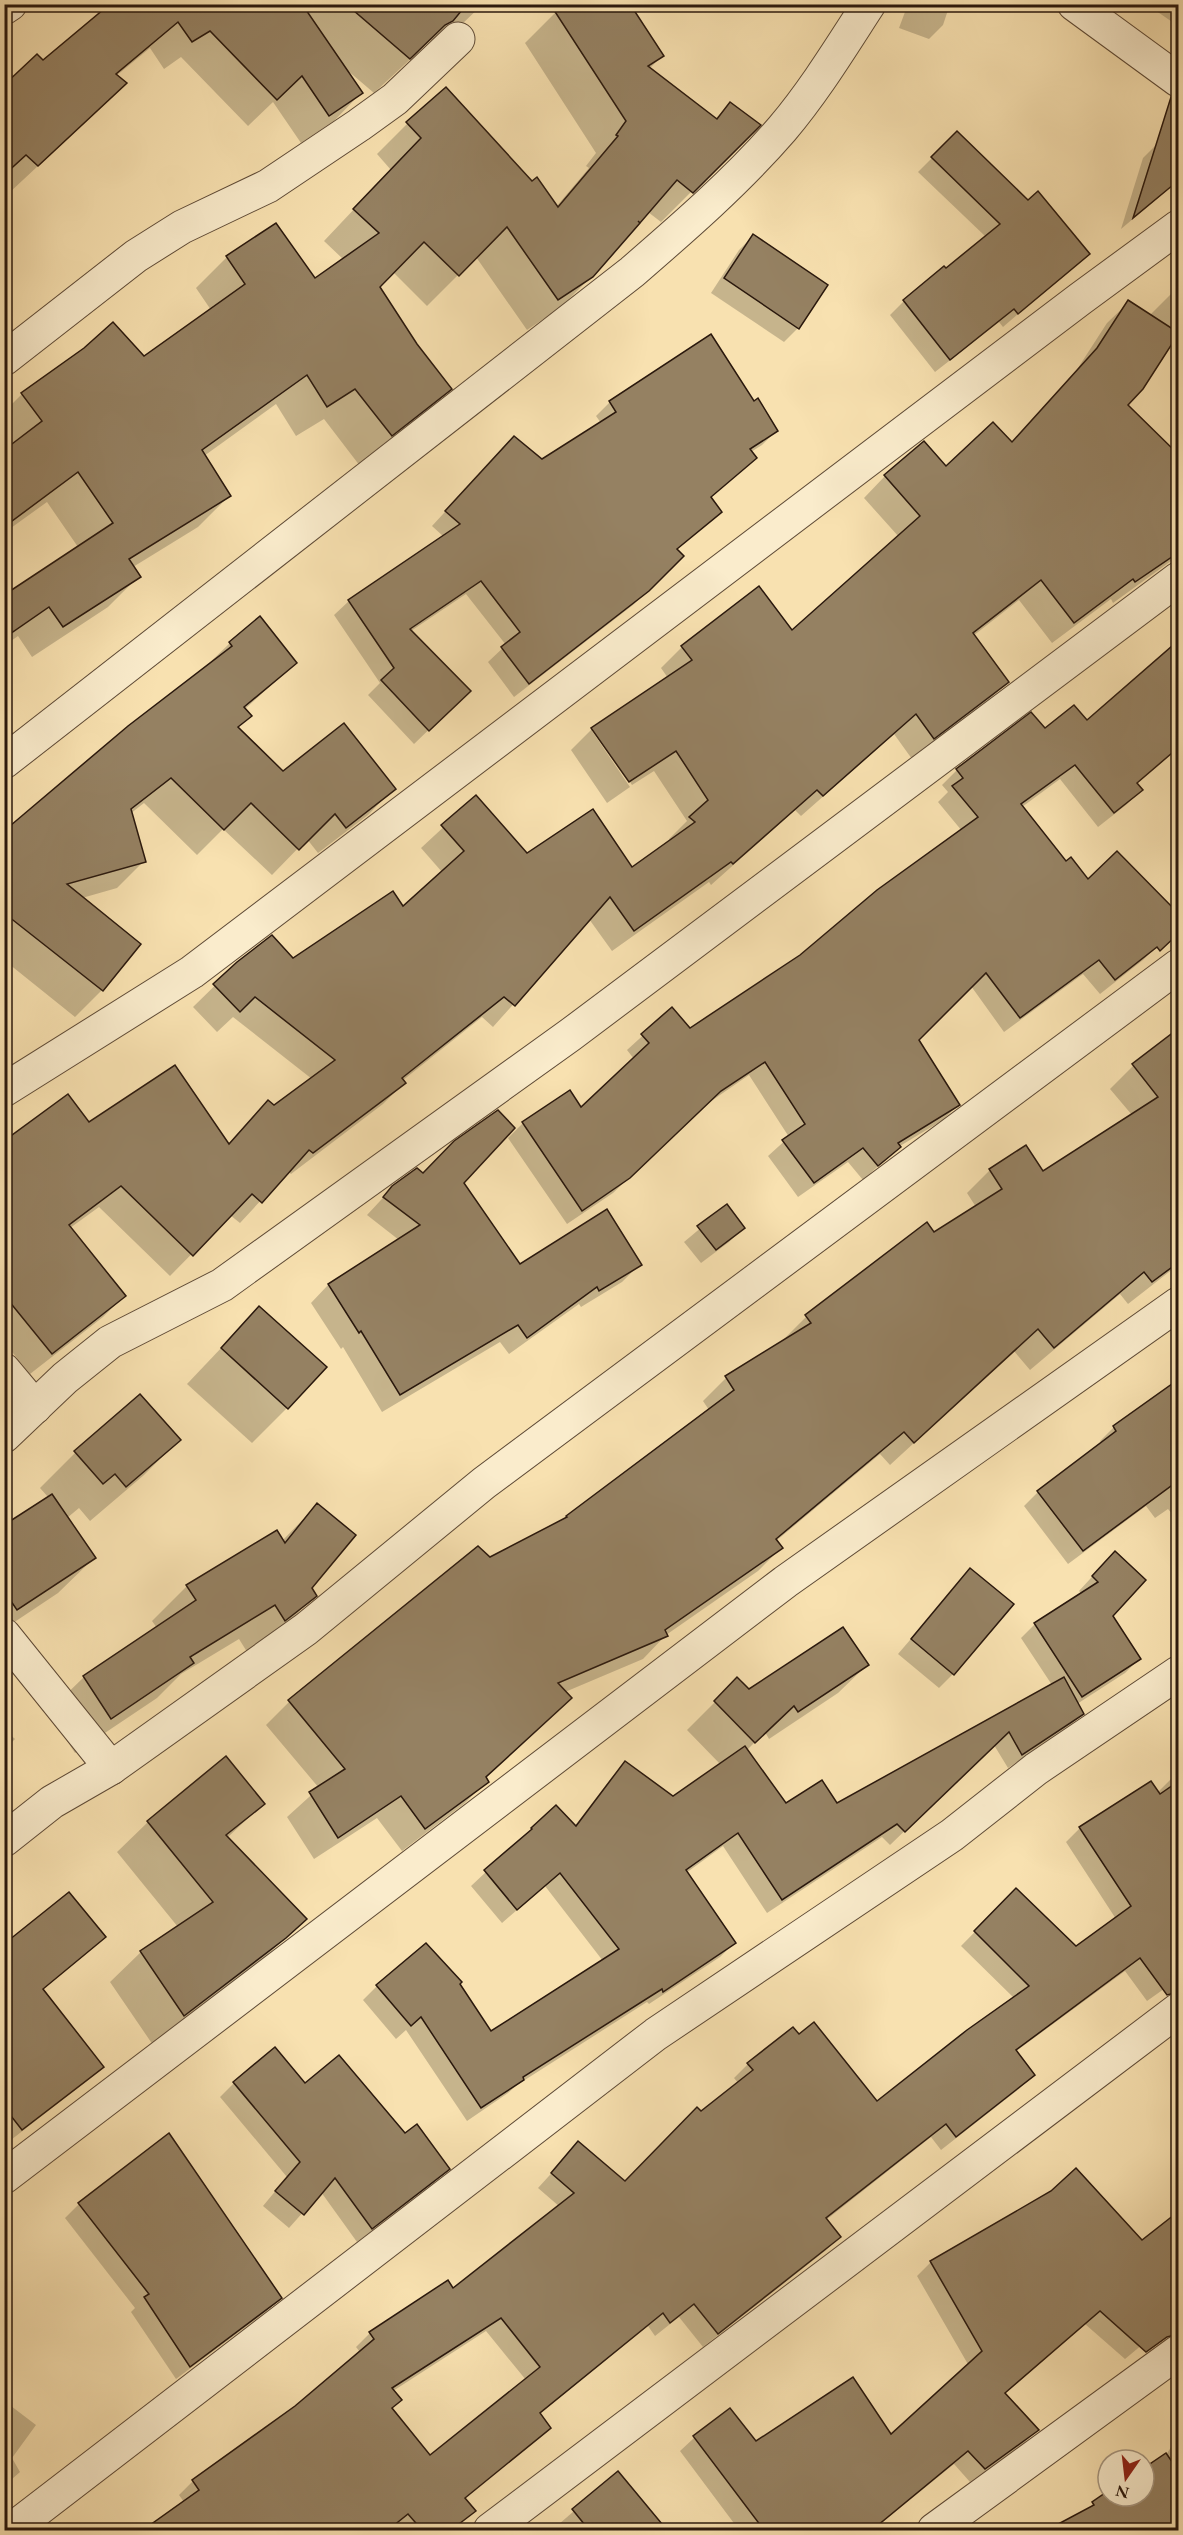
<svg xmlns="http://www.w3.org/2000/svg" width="1183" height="2535" viewBox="0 0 1183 2535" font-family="'EB Garamond',serif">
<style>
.shadow{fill:#0003;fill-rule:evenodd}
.building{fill:#958162;stroke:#2a180d;stroke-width:1.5;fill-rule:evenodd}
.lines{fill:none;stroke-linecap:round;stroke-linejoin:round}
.minor-casing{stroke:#5e4a36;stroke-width:35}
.minor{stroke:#faeccc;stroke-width:33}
</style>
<rect width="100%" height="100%" fill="#f8e1b0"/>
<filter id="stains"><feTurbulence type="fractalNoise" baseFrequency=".00333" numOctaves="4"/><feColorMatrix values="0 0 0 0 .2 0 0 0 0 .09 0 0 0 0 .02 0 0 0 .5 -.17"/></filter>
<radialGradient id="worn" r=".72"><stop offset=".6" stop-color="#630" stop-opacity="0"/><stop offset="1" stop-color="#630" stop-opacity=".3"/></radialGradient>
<!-- shadow -->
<g class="shadow">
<polygon points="93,4 483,4 437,48 431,40 374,93 347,70 361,93 334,121 301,143 273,102 248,126 181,57 164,69 150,48 116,76 97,111 9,193 4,190 4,67 15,77 42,62 99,15"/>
<polygon points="568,4 662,56 649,69 715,119 730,104 758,125 661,222 648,212 592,276 560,308 527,330 476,257 427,306 393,272 378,287 416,345 450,389 419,420 360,466 324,419 296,436 276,404 204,456 229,496 198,527 133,567 139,576 108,607 32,657 18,636 4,646 4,596 78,547 47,502 4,533 4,451 8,449 4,443 4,412 22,394 143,358 211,310 196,288 227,257 314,280 344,260 324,241 391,170 377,154 408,123 556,207 589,168 586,166 596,153 525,43 555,13"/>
<polygon points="908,4 950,4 943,25 929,39 899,28"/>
<polygon points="1138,4 1178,4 1178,26 1152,8 1148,12"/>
<polygon points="957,133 1028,202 1088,253 1003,327 999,322 935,372 890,315 904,301 944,269 946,271 986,237 918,172"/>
<polygon points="1157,144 1178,150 1178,181 1121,229 1143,158"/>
<polygon points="753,236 798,328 784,342 711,293 739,250"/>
<polygon points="1178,287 1178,333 1142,388 1126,405 1178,457 1178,556 1113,603 1111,599 1052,643 1019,600 973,636 1007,682 986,703 912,759 894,734 801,816 795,810 711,885 709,882 612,951 589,919 493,1027 482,1017 402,1081 404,1083 383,1104 291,1174 288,1171 240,1223 230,1215 170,1276 99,1207 70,1228 124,1296 103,1317 30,1374 4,1342 4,1147 89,1124 227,1145 268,1102 274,1107 312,1079 233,1017 217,1032 193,1007 238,963 293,960 403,908 442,872 421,848 476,797 527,855 632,869 671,841 669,839 687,821 654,771 632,785 595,731 592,731 630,787 607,803 571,750 592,729 668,678 661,668 682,647 792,632 899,537 864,498 885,476 946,468 1011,443 1076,371 1107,323 1129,302 1149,316"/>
<polygon points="610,402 753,403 776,431 762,445 751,452 755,458 710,498 720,512 676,550 682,556 633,605 514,697 488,662 506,645 466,594 411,631 469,691 414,744 368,695 380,683 334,615 349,601 444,537 432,526 500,452 542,461 601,423 596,416"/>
<polygon points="230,643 295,663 245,709 250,716 237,728 283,773 394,788 368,815 318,853 307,839 272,875 223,829 197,855 144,803 130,814 144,861 117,888 82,898 139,944 102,990 75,1017 4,960 4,832 203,669"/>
<polygon points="1178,651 1178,748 1136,784 1141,790 1126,805 1098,827 1060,779 1022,807 1066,863 1088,881 1158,945 1143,960 1100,994 1083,974 1004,1032 971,986 917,1040 958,1105 943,1120 900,1146 863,1180 848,1162 798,1197 768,1156 789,1137 749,1075 704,1106 613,1193 567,1224 508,1138 523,1123 581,1109 634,1059 627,1050 672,1009 690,1030 801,956 962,831 938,802 948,792 942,785 957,770 1044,731 1086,722"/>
<polygon points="1175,1032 1178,1036 1178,1265 1128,1304 1120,1294 1030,1370 1014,1351 890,1465 880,1454 776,1541 781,1548 758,1571 666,1635 643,1659 565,1692 570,1698 485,1778 487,1781 464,1804 402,1851 377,1818 314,1859 287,1817 319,1788 266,1725 289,1702 490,1559 562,1521 709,1410 703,1401 726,1378 785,1341 783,1340 806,1317 976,1207 967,1193 990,1170 1043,1173 1132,1115 1110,1089 1133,1066"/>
<polygon points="423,1175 462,1182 519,1266 640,1264 622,1282 581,1307 579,1304 509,1354 500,1342 382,1412 343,1347 341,1349 311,1303 328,1285 399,1240 367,1215 393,1187"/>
<polygon points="727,1206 743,1228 729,1242 701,1263 684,1242"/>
<polygon points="259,1308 287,1408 252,1443 187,1384"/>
<polygon points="1178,1383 1178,1521 1168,1509 1155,1518 1146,1506 1068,1564 1024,1506 1038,1492 1102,1444 1100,1441 1114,1427"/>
<polygon points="179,1440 144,1475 90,1521 79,1508 67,1518 94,1558 58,1593 4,1629 4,1527 49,1498 40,1488 75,1453"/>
<polygon points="317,1505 311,1588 315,1595 280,1631 249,1655 239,1639 181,1674 157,1698 75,1753 48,1712 84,1677 157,1628 152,1621 187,1586 282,1541"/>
<polygon points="1101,1567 1111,1616 1139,1659 1125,1673 1077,1704 1083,1713 1068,1728 1008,1768 994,1745 890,1845 882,1837 767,1913 723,1846 686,1873 734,1943 720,1957 649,2004 647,2002 517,2085 508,2093 467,2121 406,2030 396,2039 363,2000 377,1986 458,1984 491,2033 603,1961 545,1886 502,1923 471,1886 532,1829 574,1827 612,1777 626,1763 673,1798 721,1765 687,1730 737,1680 749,1691 867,1665 838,1693 769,1739 765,1732 746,1751 786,1806 837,1805 1052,1685 1021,1638 1035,1624 1082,1594 1079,1591"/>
<polygon points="970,1570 953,1674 939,1688 898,1654"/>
<polygon points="4,1729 15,1739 4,1750"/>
<polygon points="226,1758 263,1804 227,1838 305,1919 254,1968 153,2045 110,1982 141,1952 178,1927 117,1852 148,1822"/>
<path d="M1178 1772V1979L1147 2001 1125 1971 1015 2052 1033 2075 1019 2089 941 2150 931 2137 826 2220 839 2237 825 2251 703 2347 679 2317 655 2336 648 2326 539 2414 549 2427 464 2499 474 2510 452 2530H396L393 2527 389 2530H145L184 2502 179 2495 193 2481 296 2408 360 2352 356 2347 370 2333 453 2290 560 2207 538 2188 579 2143 625 2183 701 2113 739 2084 734 2078 748 2064 876 2103 1014 1998 961 1946 1016 1890 1076 1948 1116 1919 1066 1842 1080 1828 1157 1793ZM486 2331 526 2380 430 2457 391 2409 393 2391Z"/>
<polygon points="104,1937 42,1990 102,2067 87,2081 7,2143 4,2139 4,1946"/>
<polygon points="234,2083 305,2085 405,2135 448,2168 434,2183 357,2242 321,2192 289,2228 263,2206 287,2177 220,2097"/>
<polygon points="79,2204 280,2298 266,2312 176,2379 131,2312 135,2308 65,2218"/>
<polygon points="931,2262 1178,2315 1125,2359 1085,2324 1004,2394 1037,2430 1023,2444 970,2482 954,2464 873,2530 850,2530 844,2523 839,2530 739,2530 680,2451 694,2438 730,2410 755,2443 890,2437 969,2366 917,2276"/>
<polygon points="11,2406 36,2425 12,2458 20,2472 4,2486 4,2410"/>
<polygon points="1178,2436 1178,2526 1172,2530 1050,2530 1083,2512 1108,2493 1108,2496 1144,2496 1144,2469 1166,2455"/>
<polygon points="618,2473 666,2530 564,2530 559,2524"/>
</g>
<!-- building -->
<g class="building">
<polygon points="110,4 302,4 363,93 329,116 302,76 277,100 210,31 192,42 178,22 116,74 127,83 38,166 26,155 4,175 4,85 37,54 43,60"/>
<polygon points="346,4 467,4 453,21 445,25 410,59"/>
<polygon points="550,4 630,4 664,56 648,66 717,119 730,102 761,125 693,193 677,180 640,223 638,221 640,223 593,277 558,300 507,227 459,276 424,242 380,287 417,344 452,389 392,436 355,389 327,407 307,375 202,450 231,496 129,559 141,577 63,627 49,607 4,638 4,595 113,523 78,472 4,527 4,450 42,421 21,393 84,348 113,322 144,356 245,284 226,256 276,223 315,278 379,233 353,209 421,138 406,122 446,87 532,181 537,177 558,207 618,136 616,135 626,121"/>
<polygon points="1171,97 1179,98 1179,180 1133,218"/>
<polygon points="957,131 1028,200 1038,191 1090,254 1018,314 1014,309 950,360 903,300 944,266 946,268 1000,224 931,157"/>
<polygon points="753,234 828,285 799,329 724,278"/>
<polygon points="1128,300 1179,333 1143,389 1128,405 1179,455 1179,552 1135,582 1133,579 1074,623 1041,580 973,633 1009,682 934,739 916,714 823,796 817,790 733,864 731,862 634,931 610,897 515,1006 504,997 402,1078 406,1083 313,1153 309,1150 262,1203 252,1194 193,1256 121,1186 69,1225 126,1296 52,1354 4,1295 4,1141 68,1094 89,1122 175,1065 229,1144 268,1100 274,1105 335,1060 255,997 240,1012 213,984 237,962 272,935 293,958 393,891 403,906 464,851 441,825 476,795 527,853 593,809 632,867 695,822 689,817 708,800 676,751 629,782 591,728 692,660 681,646 759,586 792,630 920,516 884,475 924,441 946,466 993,422 1012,442 1097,348"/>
<polygon points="711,334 754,401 758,398 778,431 750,449 757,458 711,497 722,512 677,549 684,556 649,591 529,684 501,647 520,632 481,581 410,629 471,691 429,731 381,680 394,668 348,600 460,524 445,511 514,436 542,459 616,412 609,401"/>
<polygon points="260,616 297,663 244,707 252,716 238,727 283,771 344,723 396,789 346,828 335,814 299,850 251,803 224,830 171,778 131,809 146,862 67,884 141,944 103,991 4,913 4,831 128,726 232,646 229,642"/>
<polygon points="1179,640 1179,747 1137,783 1143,790 1114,813 1075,765 1021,804 1066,861 1071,857 1088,879 1117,851 1179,914 1179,933 1160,951 1157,947 1115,980 1099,960 1020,1018 986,973 919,1040 960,1105 898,1143 901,1147 878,1166 863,1148 814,1183 782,1140 805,1124 765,1062 721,1091 630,1178 582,1211 522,1122 570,1090 581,1107 649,1043 641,1034 672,1007 690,1028 800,955 877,890 978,817 952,786 963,778 956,769 1031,712 1045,728 1074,705 1087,720"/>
<polygon points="1179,1028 1179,1262 1152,1282 1144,1272 1054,1348 1038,1329 914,1443 904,1432 776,1539 783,1548 665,1630 668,1636 558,1683 572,1698 486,1777 489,1782 425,1829 401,1796 338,1838 309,1792 345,1769 288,1700 478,1546 490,1557 567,1517 566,1516 734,1390 725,1376 811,1323 805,1315 927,1222 934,1232 1002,1189 989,1169 1026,1145 1043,1171 1158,1097 1132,1064"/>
<polygon points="498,1110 515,1128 464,1183 520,1264 607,1209 642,1265 599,1291 597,1287 527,1338 518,1325 400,1395 361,1331 359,1333 328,1284 420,1225 383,1197 392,1186 417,1168 423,1173 454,1141"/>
<polygon points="727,1204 745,1228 716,1250 697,1226"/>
<polygon points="259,1306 327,1367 288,1409 221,1348"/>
<polygon points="1179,1379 1179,1480 1083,1551 1037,1491 1116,1431 1113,1426"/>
<polygon points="140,1394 181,1440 126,1487 115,1474 103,1484 74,1451"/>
<polygon points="52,1494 96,1558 17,1610 4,1591 4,1525"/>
<polygon points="317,1503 356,1535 312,1588 317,1596 285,1621 275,1605 190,1657 194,1663 111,1719 83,1676 196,1600 186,1585 277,1530 285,1543"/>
<polygon points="1115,1551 1146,1580 1113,1616 1141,1659 1082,1697 1034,1623 1098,1582 1092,1576"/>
<polygon points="970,1568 1014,1604 954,1675 911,1639"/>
<polygon points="843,1627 869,1665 798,1712 794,1706 755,1743 714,1701 737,1677 749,1689"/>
<polygon points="1064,1677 1084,1714 1022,1755 1009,1732 905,1832 897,1824 782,1900 738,1833 686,1870 736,1943 663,1992 662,1989 523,2077 524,2080 481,2108 421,2017 411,2026 376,1985 426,1943 462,1982 460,1984 491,2031 619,1949 560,1873 517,1910 484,1870 532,1829 531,1828 556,1805 576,1826 625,1761 673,1796 745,1746 786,1803 822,1780 837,1803"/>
<polygon points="226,1756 265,1804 226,1835 307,1919 286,1938 184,2016 140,1951 213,1902 147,1821"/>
<path d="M1151 1781 1160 1794 1179 1781V1992L1167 1995 1140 1958 1016 2050 1035 2075 956 2137 946 2124 826 2218 841 2237 718 2334 694 2304 670 2323 663 2313 540 2413 551 2428 465 2498 476 2511 451 2530H422L408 2514 388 2530H143L199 2490 192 2480 295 2406 374 2339 369 2332 448 2280 453 2288 574 2193 551 2173 578 2141 625 2181 697 2107 701 2111 753 2070 747 2063 793 2027 799 2034 814 2022 877 2101 967 2030 1029 1986 974 1931 1016 1888 1076 1946 1131 1906 1079 1827ZM501 2318 540 2367 430 2455 392 2408 402 2400 392 2388Z"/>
<polygon points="69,1892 106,1937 43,1989 104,2067 22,2130 4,2107 4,1944"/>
<polygon points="275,2047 305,2083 339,2055 405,2133 417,2124 450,2169 372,2229 335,2178 304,2215 275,2191 300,2162 233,2082"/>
<polygon points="169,2133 282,2298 190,2367 144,2297 149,2294 78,2203"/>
<polygon points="1076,2168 1142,2240 1179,2211 1179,2334 1167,2337 1146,2352 1100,2311 1005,2393 1039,2430 985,2469 968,2451 872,2530 764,2530 693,2436 730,2408 756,2441 853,2377 891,2434 982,2351 930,2261 1051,2191"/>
<polygon points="1166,2453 1179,2472 1179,2523 1167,2530 1047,2530 1094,2505 1092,2502 1108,2491 1108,2496 1144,2496 1144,2468"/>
<polygon points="618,2471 667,2530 589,2530 572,2509"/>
</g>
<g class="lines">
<defs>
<g id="minor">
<polyline points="1074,4 1178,80"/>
<polyline points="4,8 10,4"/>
<polyline points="4,359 136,256 182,227 268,186 359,125 395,99 458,39"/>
<path d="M4 762 632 272C684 227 737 181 782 129 815 90 841 47 869 4"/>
<polyline points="4,1090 192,972 1080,299 1178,227"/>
<polyline points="4,1370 35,1407"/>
<polyline points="4,1436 65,1378 110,1342 222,1285 570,1035 1178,579"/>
<polyline points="4,1635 111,1768"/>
<polyline points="4,1840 52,1802 111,1768 306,1629 484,1483 1178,966"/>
<polyline points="4,2177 785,1582 1178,1304"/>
<polyline points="11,2530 656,2034 952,1835 1036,1769 1178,1673"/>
<polyline points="490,2530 1178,2010"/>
<polyline points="934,2530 1178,2352"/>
</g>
</defs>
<!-- minor casing -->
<use href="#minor" class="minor-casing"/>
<!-- minor -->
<use href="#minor" class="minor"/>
</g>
<!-- margin -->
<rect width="1183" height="2535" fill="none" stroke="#f8e1b0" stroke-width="24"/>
<rect x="6" y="6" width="1171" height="2523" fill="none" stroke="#2a180d" stroke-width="3"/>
<rect x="12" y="12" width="1159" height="2511" fill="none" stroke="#2a180d" stroke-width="1.5"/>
<!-- north arrow -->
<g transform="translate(1126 2478) rotate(194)"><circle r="28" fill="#faeccc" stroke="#a79780" stroke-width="1.5"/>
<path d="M0-4.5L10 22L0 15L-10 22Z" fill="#8f2418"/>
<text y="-9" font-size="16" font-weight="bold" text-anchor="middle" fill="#2a180d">N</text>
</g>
<rect width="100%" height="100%" filter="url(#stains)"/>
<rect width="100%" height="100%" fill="url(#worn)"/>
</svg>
